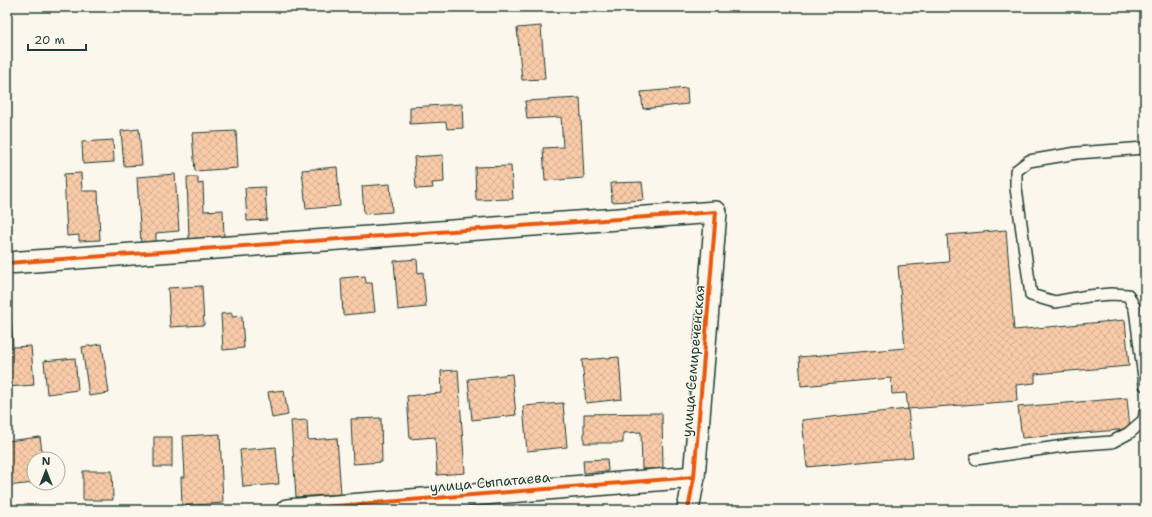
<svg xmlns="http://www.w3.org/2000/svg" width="1152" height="517" viewBox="0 0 1152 517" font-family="'Shantell Sans',sans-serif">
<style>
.building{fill:url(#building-cross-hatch);stroke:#1f3d34}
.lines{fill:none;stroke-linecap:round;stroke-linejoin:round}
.service-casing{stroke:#1f3d34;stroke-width:14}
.minor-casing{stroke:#1f3d34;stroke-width:24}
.service{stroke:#fbf7ec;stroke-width:11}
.minor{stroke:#fbf7ec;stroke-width:21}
.cycleway-casing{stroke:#fbf7ec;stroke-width:6}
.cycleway{stroke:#e8590c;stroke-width:4}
.labels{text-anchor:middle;stroke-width:3;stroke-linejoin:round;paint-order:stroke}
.street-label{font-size:14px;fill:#1f3d34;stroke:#fbf7ec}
</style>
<defs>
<pattern id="building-cross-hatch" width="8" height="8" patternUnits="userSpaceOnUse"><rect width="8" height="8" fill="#f9cba8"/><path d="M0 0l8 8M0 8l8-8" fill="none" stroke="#d5af91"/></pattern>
</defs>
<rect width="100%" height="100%" fill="#fbf7ec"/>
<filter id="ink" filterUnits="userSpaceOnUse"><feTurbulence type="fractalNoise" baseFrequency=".025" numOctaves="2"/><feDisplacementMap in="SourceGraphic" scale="8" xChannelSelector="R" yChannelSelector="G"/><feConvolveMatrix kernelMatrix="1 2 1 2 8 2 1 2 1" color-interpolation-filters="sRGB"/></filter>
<g filter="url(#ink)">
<!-- building -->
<g class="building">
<polygon points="541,26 545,79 522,80 517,28"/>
<polygon points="687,88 688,104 643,109 641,92"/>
<polygon points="580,98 584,178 545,181 543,148 563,147 561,117 527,119 525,101"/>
<polygon points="462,104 463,128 447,129 446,122 410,124 410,107"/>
<polygon points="139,129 142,165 124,166 121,131"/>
<polygon points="236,131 238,168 195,171 192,133"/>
<polygon points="113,140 114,162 83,164 82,142"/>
<polygon points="443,155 444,182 432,183 433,188 416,189 414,157"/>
<polygon points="511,166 513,199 476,200 475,167"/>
<polygon points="337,167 340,206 306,209 302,170"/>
<polygon points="81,173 82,191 98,191 100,240 79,241 79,235 67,236 64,174"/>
<polygon points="175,174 179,231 156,233 156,242 141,243 137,177"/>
<polygon points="187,177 198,177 198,184 203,183 204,211 223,210 224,237 189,239"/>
<polygon points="642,182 644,200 612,202 611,183"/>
<polygon points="390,184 392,212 364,214 362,186"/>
<polygon points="265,187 267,220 247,221 245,188"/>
<polygon points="1006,230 1014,330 1125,320 1129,366 1035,374 1035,383 1016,385 1017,401 908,409 906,393 892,394 891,378 801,386 799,357 905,348 898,266 949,262 947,235"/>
<polygon points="417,259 418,273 423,272 426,307 398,310 394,261"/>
<polygon points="365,276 366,283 372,283 375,312 343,315 341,278"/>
<polygon points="202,286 204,325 170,327 168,288"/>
<polygon points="7,290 9,290 13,347 31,346 34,385 7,387"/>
<polygon points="232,313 232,317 242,316 244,348 223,350 221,314"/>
<polygon points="102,344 109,393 89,396 82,347"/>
<polygon points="619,357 622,399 586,403 582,360"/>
<polygon points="75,358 78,390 47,394 44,361"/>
<polygon points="458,370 465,473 437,475 435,437 410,439 407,396 442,393 441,371"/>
<polygon points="512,374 516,415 472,420 468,379"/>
<polygon points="284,390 288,415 272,418 268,392"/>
<polygon points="1127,398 1130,429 1022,438 1018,407"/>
<polygon points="563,403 567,447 527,451 523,406"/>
<polygon points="908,409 913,457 807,467 802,420"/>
<polygon points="662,413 663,469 642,469 641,432 623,433 623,443 584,443 584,414"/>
<polygon points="381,418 382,462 353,464 351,419"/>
<polygon points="307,420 308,440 337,438 341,494 296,497 291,421"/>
<polygon points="220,434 223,503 182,506 181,477 185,477 183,436"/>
<polygon points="40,437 43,459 34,459 34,483 7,486 7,441"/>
<rect x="154" y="437" width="18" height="30"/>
<polygon points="276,447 279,484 243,487 240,450"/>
<polygon points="607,459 608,471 584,473 583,460"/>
<polygon points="83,471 112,471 113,500 83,500"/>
<polygon points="652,508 653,510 603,510"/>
</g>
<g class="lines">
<defs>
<g id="service">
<polyline points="1145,148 1077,153 1029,161 1016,171 1016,188 1031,295 1055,302 1088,296 1111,294 1128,295 1135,309 1145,385"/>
<polyline points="976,459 1070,445 1112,442 1129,433 1144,420 1145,413"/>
</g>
<g id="minor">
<polyline points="7,263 716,212 694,477 688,510"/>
<polyline points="287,510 694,477"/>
</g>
</defs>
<!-- service casing -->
<use href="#service" class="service-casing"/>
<!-- minor casing -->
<use href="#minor" class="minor-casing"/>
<!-- service -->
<use href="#service" class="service"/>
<!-- minor -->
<use href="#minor" class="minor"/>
<defs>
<g id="cycleway">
<polyline points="7,263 716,212 694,477 688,510"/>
<polyline points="287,510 694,477"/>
</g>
</defs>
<!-- cycleway casing -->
<use href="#cycleway" class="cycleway-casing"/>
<!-- cycleway -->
<use href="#cycleway" class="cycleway"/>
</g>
</g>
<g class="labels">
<!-- street labels -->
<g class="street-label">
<text transform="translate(693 361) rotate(-85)" y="5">улица Семиреченская</text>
<text transform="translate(490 482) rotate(-5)" y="5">улица Сыпатаева</text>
</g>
</g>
<!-- margin -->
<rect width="1152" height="517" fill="none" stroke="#fbf7ec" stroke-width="24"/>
<rect x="12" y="12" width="1128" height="493" fill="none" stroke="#1f3d34" stroke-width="1.5" filter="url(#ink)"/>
<!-- north arrow -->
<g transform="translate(46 471)"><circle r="19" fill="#fbf7ec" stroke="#a3ada2"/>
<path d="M0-3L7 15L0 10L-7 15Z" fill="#1f3d34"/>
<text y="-6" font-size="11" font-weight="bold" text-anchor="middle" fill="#1f3d34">N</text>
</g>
<!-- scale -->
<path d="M28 44v6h58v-6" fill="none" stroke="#1f3d34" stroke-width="2"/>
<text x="34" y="44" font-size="12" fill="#1f3d34" stroke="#fbf7ec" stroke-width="3" paint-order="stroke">20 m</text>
</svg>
